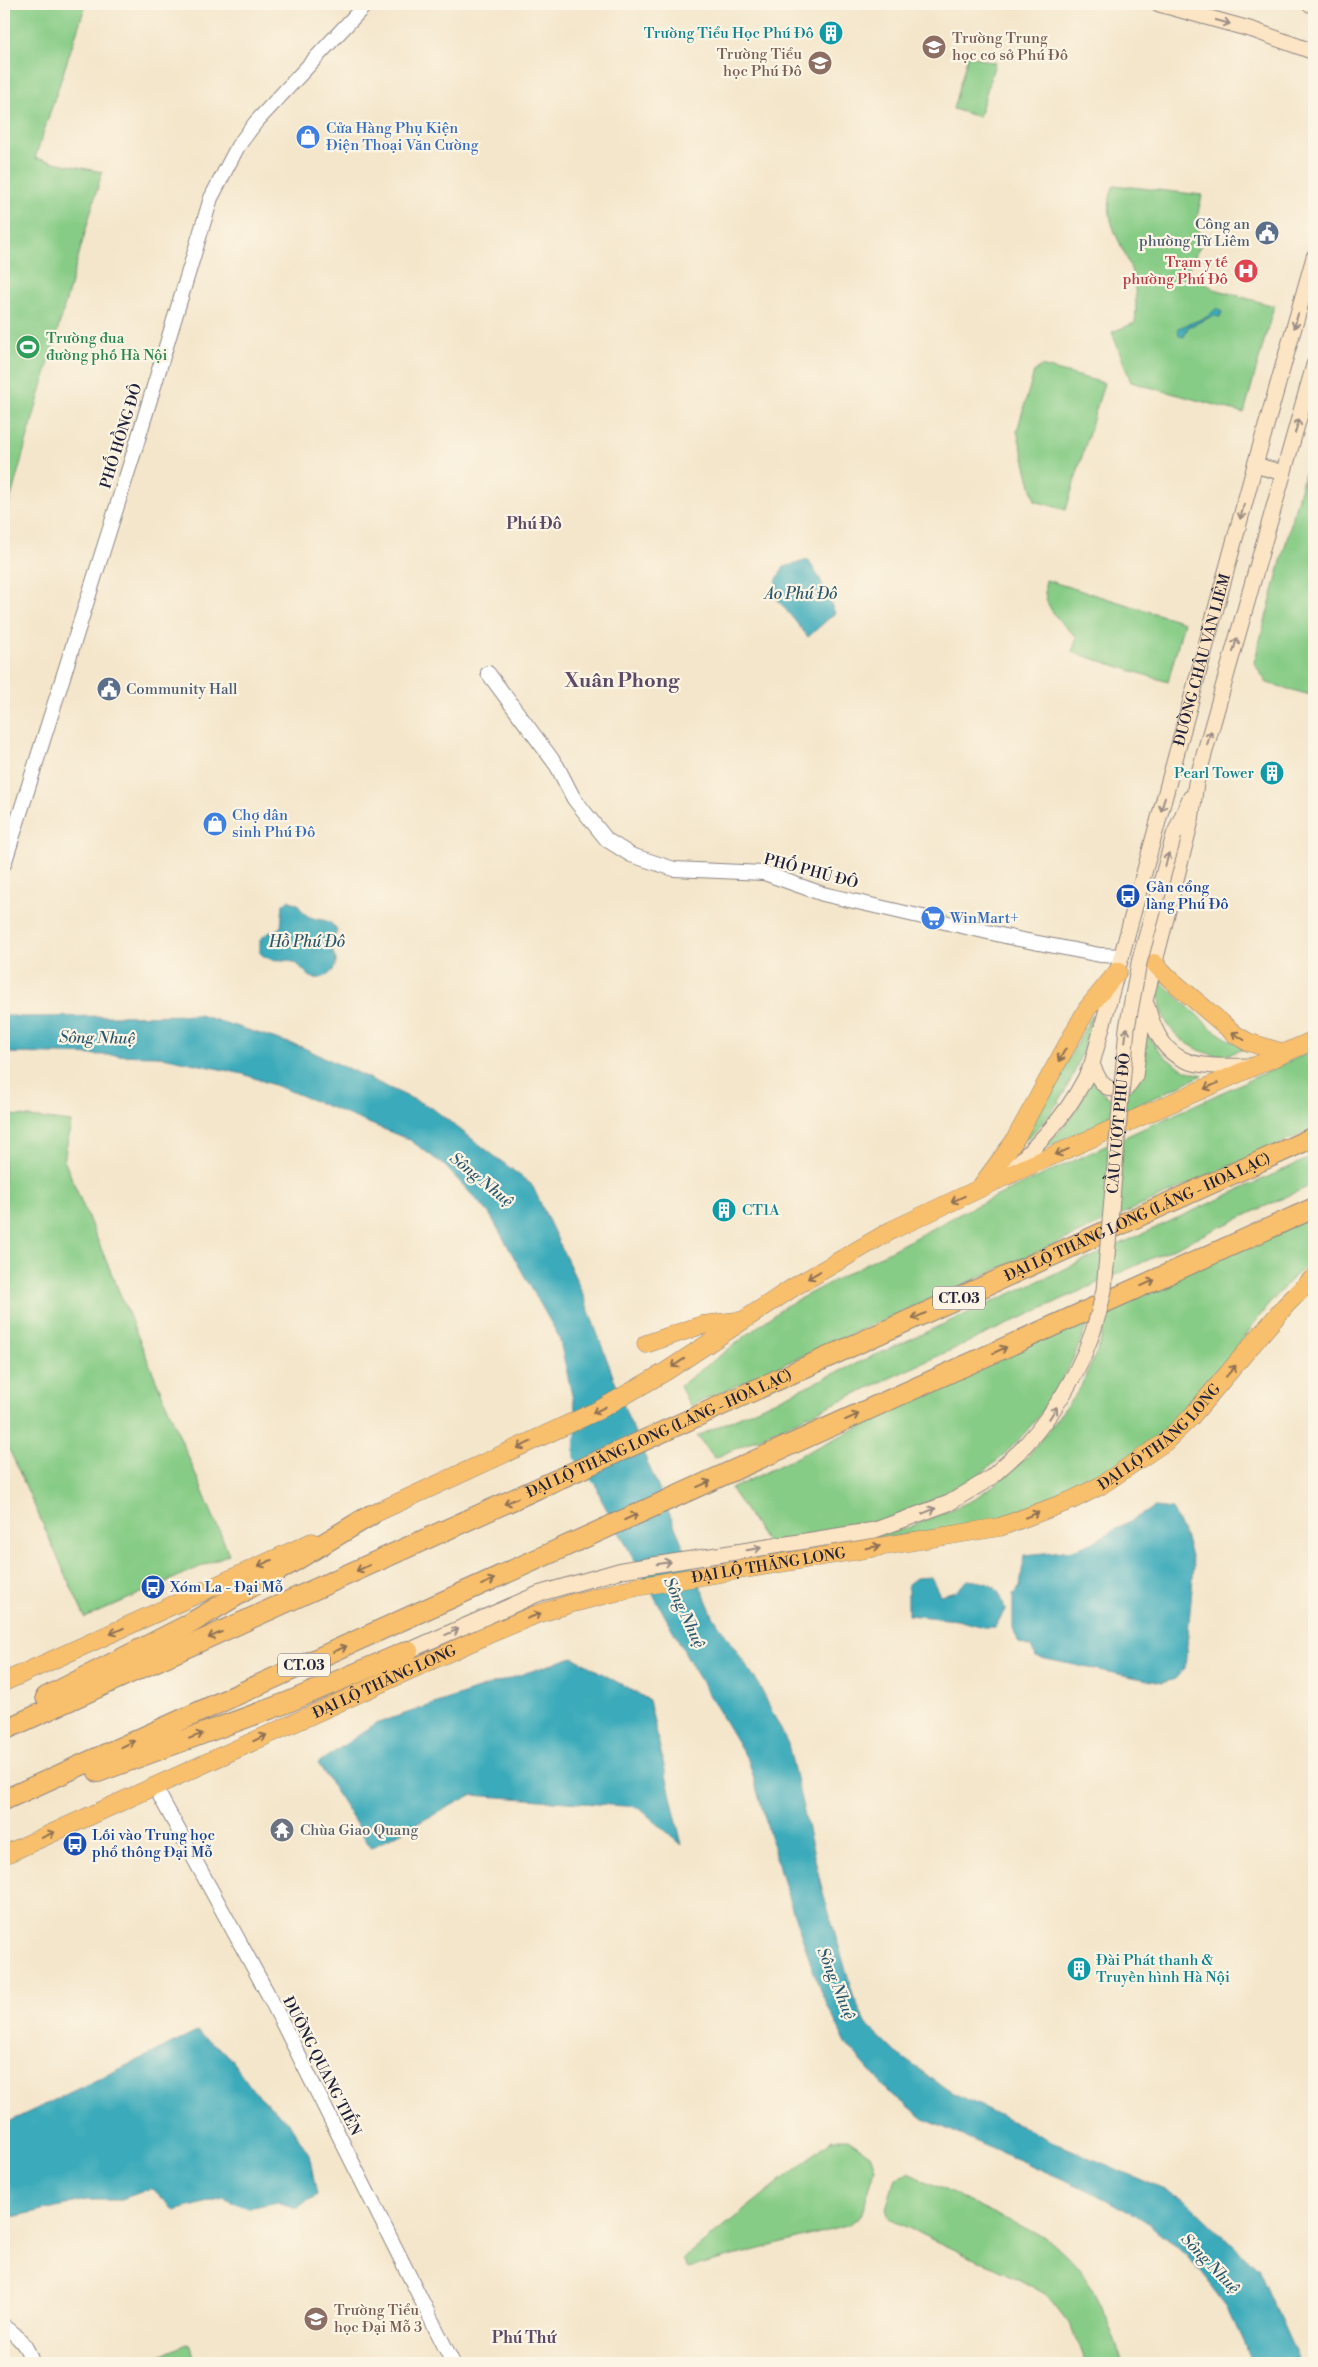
<svg xmlns="http://www.w3.org/2000/svg" width="1318" height="2367" viewBox="0 0 1318 2367" font-family="'Libre Bodoni',serif">
<style>
.green{fill:#87cc86;stroke:#547760}
.water{fill:#3baaba;stroke:#2e667a}
.lines{fill:none;stroke-linecap:round;stroke-linejoin:round}
.river{stroke:#3baaba;stroke-width:18}
.tertiary-casing{stroke:#8b8483;stroke-width:16}
.secondary-casing{stroke:#8b8483;stroke-width:17}
.primary-casing{stroke:#8b8483;stroke-width:19}
.motorway-casing{stroke:#8b8483;stroke-width:22}
.tertiary{stroke:#fff;stroke-width:14}
.secondary{stroke:#fce5c4;stroke-width:15}
.primary{stroke:#f8bf6c;stroke-width:18}
.motorway{stroke:#f8bf6c;stroke-width:20}
.secondary-bridge-casing{stroke:#8b8483;stroke-width:17;stroke-linecap:butt}
.secondary-bridge{stroke:#fce5c4;stroke-width:15}
.oneway{stroke:#9a8d86}
.oneway2{stroke:#8d7054}
.labels{text-anchor:middle;stroke-width:4.5;stroke-linejoin:round;paint-order:stroke}
.shield{fill:#fcf5e5;stroke:#63616e;stroke-width:1}
.shield-label{font-size:14px;font-weight:bold;fill:#22223b}
.culture-label{font-size:15px;fill:#0d838f;stroke:#fcf5e5;text-anchor:end}
.education-label{font-size:15px;fill:#785e54;stroke:#fcf5e5;text-anchor:start}
.shop-label{font-size:15px;fill:#366cbe;stroke:#fcf5e5;text-anchor:start}
.service-label{font-size:15px;fill:#4e5e75;stroke:#fcf5e5;text-anchor:end}
.health-label{font-size:15px;fill:#be3a42;stroke:#fcf5e5;text-anchor:end}
.leisure-label{font-size:15px;fill:#27864d;stroke:#fcf5e5;text-anchor:start}
.street-label{font-size:15px;fill:#22223b;stroke:#fcf5e5}
.transit-label{font-size:15px;fill:#164399;stroke:#fcf5e5;text-anchor:start}
.worship-label{font-size:15px;fill:#5b616d;stroke:#fcf5e5;text-anchor:start}
.neighbourhood-label{font-size:16px;font-weight:bold;fill:#5c4a67;stroke:#fcf5e5}
.water-label{font-size:16px;font-style:italic;fill:#2c586e;stroke:#fcf5e5}
.district-label{font-size:20px;font-weight:bold;fill:#5c4a67;stroke:#fcf5e5}
</style>
<rect width="100%" height="100%" fill="#fcf5e5"/>
<filter id="ink" filterUnits="userSpaceOnUse"><feTurbulence type="fractalNoise" baseFrequency=".02" numOctaves="2"/><feDisplacementMap in="SourceGraphic" scale="10" xChannelSelector="R" yChannelSelector="G"/><feConvolveMatrix kernelMatrix="1 2 1 2 8 2 1 2 1" color-interpolation-filters="sRGB"/></filter>
<filter id="wash" filterUnits="userSpaceOnUse"><feTurbulence type="fractalNoise" baseFrequency=".0096" numOctaves="4" result="noise"/><feDisplacementMap in="SourceGraphic" scale="20" xChannelSelector="R" yChannelSelector="G"/><feGaussianBlur stdDeviation="1.12" result="paint"/><feColorMatrix in="noise" values="0 0 0 0 0 0 0 0 0 0 0 0 0 0 0 0 0 1.4 0 .05"/><feComposite in="paint" operator="in"/></filter>
<g filter="url(#wash)">
<rect width="100%" height="100%" fill="#f4e6cb"/>
<!-- green -->
<g class="green">
<polygon points="4,4 86,4 35,158 102,172 4,522"/>
<polygon points="968,55 995,63 979,117 953,109"/>
<path d="M1114 185 1202 195C1199 211 1192 227 1204 239L1188 270 1214 289 1274 306 1244 413 1131 382 1112 332 1135 323C1137 305 1136 286 1131 269 1121 240 1100 217 1114 185Z"/>
<polygon points="1041,366 1104,383 1066,510 1035,501 1017,431 1034,372"/>
<polygon points="1314,437 1314,696 1267,683 1254,663"/>
<path d="M1046 580 1184 622 1168 682 1072 652 1077 637C1059 622 1040 604 1046 580Z"/>
<path d="M1160 981 1212 1029 1244 1049C1238 1051 1231 1054 1225 1055 1214 1056 1201 1052 1192 1046 1166 1032 1157 1010 1160 981Z"/>
<path d="M1093 1014C1079 1067 1065 1107 1022 1143Z"/>
<path d="M1147 1033C1160 1056 1177 1070 1203 1075L1047 1147 1046 1144C1067 1128 1081 1104 1092 1079L1103 1094 1116 1101Z"/>
<polygon points="1314,1050 1314,1129 690,1406 680,1386 784,1307 971,1208"/>
<polygon points="4,1114 71,1122 64,1160 229,1554 85,1618 4,1438"/>
<polygon points="1314,1156 1314,1184 715,1458 697,1436"/>
<polygon points="1314,1214 1314,1260 1292,1278 1265,1309 1204,1392 1170,1428 1130,1459 1069,1494 987,1522 770,1556 905,1529 971,1501 997,1483 1028,1456 1079,1390 1098,1349 1110,1305"/>
<path d="M1090 1315C1069 1381 1032 1436 977 1477 960 1490 938 1497 919 1506 905 1512 891 1520 877 1523 841 1532 804 1537 768 1544L731 1489Z"/>
<polygon points="833,2139 848,2139 870,2154 875,2169 861,2216 850,2225 688,2268 683,2259"/>
<path d="M909 2173 1046 2238C1093 2271 1104 2312 1123 2363H1085L1071 2326 1047 2295 1020 2280 889 2219 886 2208 896 2178Z"/>
<polygon points="187,2344 191,2346 195,2363 145,2363"/>
</g>
<!-- water -->
<g class="water">
<polygon points="1217,308 1222,312 1220,317 1213,316 1193,325 1188,327 1184,337 1179,336 1178,328 1207,317"/>
<polygon points="808,560 820,579 835,613 808,637 773,594 777,579 784,567"/>
<path d="M288 900 298 904C309 928 327 911 337 931 335 936 333 941 332 946 331 952 336 956 336 961 337 972 321 982 311 977 304 973 300 964 293 962 280 957 271 964 260 953V940C266 932 273 932 281 927L283 904Z"/>
<polygon points="4,1014 19,1017 200,1015 302,1047 432,1108 532,1185 582,1292 628,1417 714,1618 757,1681 788,1744 822,1889 854,1998 868,2026 896,2053 948,2090 1058,2144 1184,2198 1258,2269 1300,2363 1253,2363 1227,2307 1186,2254 1144,2220 1088,2190 924,2119 889,2092 846,2044 820,1990 784,1885 749,1762 694,1669 601,1499 582,1440 559,1337 489,1213 445,1166 410,1140 285,1089 243,1074 158,1056 4,1053"/>
<polygon points="1155,1507 1172,1509 1186,1539 1194,1566 1185,1668 1175,1679 1162,1683 1036,1657 1031,1647 1019,1643 1013,1628 1013,1594 1020,1587 1024,1555 1074,1550 1091,1543"/>
<path d="M931 1577 940 1595 956 1591 968 1580C992 1583 999 1585 1005 1610L995 1627H983L957 1620 908 1615V1584L916 1578Z"/>
<polygon points="573,1657 649,1700 682,1845 638,1807 471,1795 371,1848 318,1763 375,1724"/>
<polygon points="197,2032 226,2053 253,2090 289,2123 309,2154 317,2195 297,2208 278,2202 248,2208 223,2198 175,2211 152,2188 119,2200 87,2200 4,2219 4,2124"/>
</g>
<g class="lines">
<!-- river -->
<polyline class="river" points="585,1422 583,1455 599,1476"/>
</g>
</g>
<g filter="url(#ink)">
<g class="lines">
<defs>
<g id="tertiary">
<polyline points="488,673 557,766 574,799 607,840 631,855 674,869 764,873 823,894 1018,939 1100,955 1122,956"/>
<polyline points="4,864 135,449 211,198 238,146 256,122 366,4"/>
<polyline points="155,1787 269,1996 453,2363"/>
<path d="M4 2326C18 2336 28 2346 32 2363"/>
</g>
<g id="secondary">
<polyline points="1159,4 1253,30 1314,52"/>
<polyline points="1309,4 1314,5"/>
<polyline points="1255,465 1283,473"/>
<polyline points="1174,835 1190,798"/>
<path d="M1147 1006C1164 1069 1195 1067 1251 1066"/>
<path d="M1092 1064C1099 1082 1105 1093 1126 1089L1135 1076 1145 1001 1191 821 1196 783 1314 365"/>
<path id="s1" d="M1007 1174C1045 1136 1069 1115 1092 1064L1255 465 1314 257"/>
<polyline points="408,1651 538,1594 622,1570 875,1530 949,1503 989,1479 1021,1450"/>
</g>
<g id="primary">
<polyline points="1154,963 1170,979 1236,1035 1248,1042 1284,1053"/>
<polyline points="982,1185 1013,1143 1087,1009 1118,971"/>
<polyline points="646,1344 702,1325 737,1321"/>
<polyline points="358,1521 599,1410 665,1372 794,1287 892,1230 1002,1178 1314,1040"/>
<polyline points="4,1682 312,1542"/>
<path id="s2" d="M4 1855 487 1635 535 1615 573 1603 636 1587 1000 1527 1072 1500 1100 1486 1165 1442 1190 1418 1286 1305 1314 1277"/>
</g>
<g id="motorway">
<polyline points="46,1697 186,1626 371,1515"/>
<path id="s3" d="M4 1730 1314 1137"/>
<polyline points="98,1772 286,1703 408,1651"/>
<polyline points="4,1800 1314,1208"/>
</g>
</defs>
<!-- tertiary casing -->
<use href="#tertiary" class="tertiary-casing"/>
<!-- secondary casing -->
<use href="#secondary" class="secondary-casing"/>
<!-- primary casing -->
<use href="#primary" class="primary-casing"/>
<!-- motorway casing -->
<use href="#motorway" class="motorway-casing"/>
<!-- tertiary -->
<use href="#tertiary" class="tertiary"/>
<!-- secondary -->
<use href="#secondary" class="secondary"/>
<!-- primary -->
<use href="#primary" class="primary"/>
<!-- motorway -->
<use href="#motorway" class="motorway"/>
<defs>
<g id="secondary-bridge">
<path id="s4" d="M1021 1450C1063 1404 1092 1352 1104 1290L1127 1028 1139 963 1174 835"/>
</g>
</defs>
<!-- secondary-bridge casing -->
<use href="#secondary-bridge" class="secondary-bridge-casing"/>
<!-- secondary-bridge -->
<use href="#secondary-bridge" class="secondary-bridge"/>
</g>
<!-- one-way arrows -->
<defs><path id="oneway-shaft" d="M-6 0H5M1.5-3L5.5 0L1.5 3" fill="none" stroke-width="1.6" stroke-linecap="round" stroke-linejoin="round" transform="scale(1.25)"/></defs>
<g class="oneway">
<use href="#oneway-shaft" transform="translate(1223 22) rotate(15)"/>
<use href="#oneway-shaft" transform="translate(1296 321) rotate(106)"/>
<use href="#oneway-shaft" transform="translate(1297 426) rotate(-74)"/>
<use href="#oneway-shaft" transform="translate(1242 512) rotate(105)"/>
<use href="#oneway-shaft" transform="translate(1235 645) rotate(-74)"/>
<use href="#oneway-shaft" transform="translate(1209 738) rotate(-74)"/>
<use href="#oneway-shaft" transform="translate(1163 804) rotate(105)"/>
<use href="#oneway-shaft" transform="translate(1167 860) rotate(-75)"/>
<use href="#oneway-shaft" transform="translate(1126 1035) rotate(-83)"/>
<use href="#oneway-shaft" transform="translate(1053 1413) rotate(-57)"/>
<use href="#oneway-shaft" transform="translate(929 1511) rotate(-22)"/>
<use href="#oneway-shaft" transform="translate(754 1549) rotate(-9)"/>
<use href="#oneway-shaft" transform="translate(664 1563) rotate(-9)"/>
<use href="#oneway-shaft" transform="translate(452 1632) rotate(-24)"/>
</g>
<g class="oneway2">
<use href="#oneway-shaft" transform="translate(1238 1036) rotate(-148)"/>
<use href="#oneway-shaft" transform="translate(1062 1055) rotate(119)"/>
<use href="#oneway-shaft" transform="translate(1211 1086) rotate(156)"/>
<use href="#oneway-shaft" transform="translate(1062 1152) rotate(156)"/>
<use href="#oneway-shaft" transform="translate(958 1199) rotate(155)"/>
<use href="#oneway-shaft" transform="translate(814 1275) rotate(149)"/>
<use href="#oneway-shaft" transform="translate(1148 1283) rotate(-24)"/>
<use href="#oneway-shaft" transform="translate(919 1316) rotate(156)"/>
<use href="#oneway-shaft" transform="translate(1000 1350) rotate(-24)"/>
<use href="#oneway-shaft" transform="translate(678 1363) rotate(146)"/>
<use href="#oneway-shaft" transform="translate(1231 1371) rotate(-49)"/>
<use href="#oneway-shaft" transform="translate(599 1410) rotate(153)"/>
<use href="#oneway-shaft" transform="translate(852 1417) rotate(-24)"/>
<use href="#oneway-shaft" transform="translate(524 1445) rotate(155)"/>
<use href="#oneway-shaft" transform="translate(704 1484) rotate(-24)"/>
<use href="#oneway-shaft" transform="translate(511 1501) rotate(156)"/>
<use href="#oneway-shaft" transform="translate(1032 1515) rotate(-21)"/>
<use href="#oneway-shaft" transform="translate(631 1517) rotate(-25)"/>
<use href="#oneway-shaft" transform="translate(873 1547) rotate(-9)"/>
<use href="#oneway-shaft" transform="translate(265 1563) rotate(156)"/>
<use href="#oneway-shaft" transform="translate(363 1568) rotate(156)"/>
<use href="#oneway-shaft" transform="translate(488 1582) rotate(-24)"/>
<use href="#oneway-shaft" transform="translate(534 1616) rotate(-21)"/>
<use href="#oneway-shaft" transform="translate(117 1631) rotate(155)"/>
<use href="#oneway-shaft" transform="translate(215 1635) rotate(156)"/>
<use href="#oneway-shaft" transform="translate(340 1649) rotate(-24)"/>
<use href="#oneway-shaft" transform="translate(196 1736) rotate(-20)"/>
<use href="#oneway-shaft" transform="translate(260 1738) rotate(-25)"/>
<use href="#oneway-shaft" transform="translate(128 1744) rotate(-24)"/>
<use href="#oneway-shaft" transform="translate(48 1835) rotate(-24)"/>
</g>
</g>
<!-- icons -->
<defs>
<symbol id="building-disc" viewBox="-11 -11 22 22"><circle r="9.5" fill="#0f9aa8" stroke="#fcf5e5"/><path d="M-4-6H4V6H1V3H-1V6H-4ZM-2.5-4.3h1.7v1.8h-1.7ZM.8-4.3h1.7v1.8H.8ZM-2.5-1h1.7V.8h-1.7ZM.8-1h1.7V.8H.8Z" fill="#fff"/></symbol>
<symbol id="school-disc" viewBox="-11 -11 22 22"><circle r="9.5" fill="#8d6e63" stroke="#fcf5e5"/><path d="M0-5L7-2L0 1L-7-2ZM-4 1L0 2.5L4 1V4Q0 6-4 4Z" fill="#fff"/></symbol>
<symbol id="shop-disc" viewBox="-11 -11 22 22"><circle r="9.5" fill="#3f7fe0" stroke="#fcf5e5"/><path d="M-5-2.5h2.3a2.7 3.5 0 0 1 5.4 0H5L5.5 6h-11ZM-1.5-2.5h3a1.5 2.3 0 0 0-3 0Z" fill="#fff"/></symbol>
<symbol id="civic-disc" viewBox="-11 -11 22 22"><circle r="9.5" fill="#5c6f8a" stroke="#fcf5e5"/><path d="M-.6-6.5H3V-4.5H.6V-3L4-1V1h2V6H-6V1h2V-1L-.6-3ZM-1.2 2.5V6h2.4V2.5Z" fill="#fff"/></symbol>
<symbol id="hospital-disc" viewBox="-11 -11 22 22"><circle r="9.5" fill="#e0444e" stroke="#fcf5e5"/><path d="M-5-5h3v3.5h4V-5h3V5h-3V1.5h-4V5h-3Z" fill="#fff"/></symbol>
<symbol id="stadium-disc" viewBox="-11 -11 22 22"><circle r="9.5" fill="#2e9e5b" stroke="#fcf5e5"/><path d="M0-5a6.5 5 0 1 0 0 10a6.5 5 0 1 0 0-10ZM-3.5-1.8h7v3.6h-7Z" fill="#fff"/></symbol>
<symbol id="bus-disc" viewBox="-11 -11 22 22"><circle r="9.5" fill="#1a4fb4" stroke="#fcf5e5"/><path d="M-5-6H5V4H4V6H2V4H-2V6H-4V4H-5ZM-3.5-4V0h7V-4ZM-3.5 1.2v1.5H-2V1.2ZM2 1.2v1.5H3.5V1.2Z" fill="#fff"/></symbol>
<symbol id="supermarket-disc" viewBox="-11 -11 22 22"><circle r="9.5" fill="#3f7fe0" stroke="#fcf5e5"/><path d="M-6-5.5h2.5l.6 2H6L4.5 2H-2.5L-4.4-4H-6ZM-1.5 3.2a1.3 1.3 0 1 0 .1 0ZM3 3.2a1.3 1.3 0 1 0 .1 0Z" fill="#fff"/></symbol>
<symbol id="temple-disc" viewBox="-11 -11 22 22"><circle r="9.5" fill="#6b7280" stroke="#fcf5e5"/><path d="M0-6L5-2H3V0L6.5 2.5H4V6H1.5V3h-3V6H-4V2.5H-6.5L-3 0V-2H-5Z" fill="#fff"/></symbol>
</defs>
<g fill-rule="evenodd">
<use href="#building-disc" x="817" y="19" width="28" height="28"/>
<use href="#school-disc" x="920" y="33" width="28" height="28"/>
<use href="#school-disc" x="806" y="49" width="28" height="28"/>
<use href="#shop-disc" x="294" y="123" width="28" height="28"/>
<use href="#civic-disc" x="1253" y="219" width="28" height="28"/>
<use href="#hospital-disc" x="1232" y="257" width="28" height="28"/>
<use href="#stadium-disc" x="14" y="333" width="28" height="28"/>
<use href="#civic-disc" x="95" y="675" width="28" height="28"/>
<use href="#building-disc" x="1258" y="759" width="28" height="28"/>
<use href="#shop-disc" x="201" y="810" width="28" height="28"/>
<use href="#bus-disc" x="1114" y="882" width="28" height="28"/>
<use href="#supermarket-disc" x="919" y="904" width="28" height="28"/>
<use href="#building-disc" x="710" y="1196" width="28" height="28"/>
<use href="#bus-disc" x="139" y="1573" width="28" height="28"/>
<use href="#temple-disc" x="268" y="1816" width="28" height="28"/>
<use href="#bus-disc" x="61" y="1830" width="28" height="28"/>
<use href="#building-disc" x="1065" y="1955" width="28" height="28"/>
<use href="#school-disc" x="302" y="2305" width="28" height="28"/>
</g>
<g class="labels">
<!-- shield labels -->
<g class="shield">
<rect x="933" y="1286.5" width="52" height="23" rx="4"/>
<rect x="278" y="1653.5" width="52" height="23" rx="4"/>
</g>
<g class="shield-label">
<text x="959" y="1303">CT.03</text>
<text x="304" y="1670">CT.03</text>
</g>
<!-- culture labels -->
<g class="culture-label">
<text x="814" y="38">Trường Tiểu Học Phú Đô</text>
<text x="1254" y="778">Pearl Tower</text>
<text x="742" y="1215" text-anchor="start">CT1A</text>
<text x="1096" y="1965" text-anchor="start">Đài Phát thanh &amp;<tspan x="1096" dy="17">Truyền hình Hà Nội</tspan></text>
</g>
<!-- education labels -->
<g class="education-label">
<text x="952" y="43">Trường Trung<tspan x="952" dy="17">học cơ sở Phú Đô</tspan></text>
<text x="802" y="59" text-anchor="end">Trường Tiểu<tspan x="802" dy="17">học Phú Đô</tspan></text>
<text x="334" y="2315">Trường Tiểu<tspan x="334" dy="17">học Đại Mỗ 3</tspan></text>
</g>
<!-- shop labels -->
<g class="shop-label">
<text x="326" y="133">Cửa Hàng Phụ Kiện<tspan x="326" dy="17">Điện Thoại Văn Cường</tspan></text>
<text x="232" y="820">Chợ dân<tspan x="232" dy="17">sinh Phú Đô</tspan></text>
<text x="950" y="923">WinMart+</text>
</g>
<!-- service labels -->
<g class="service-label">
<text x="1250" y="229">Công an<tspan x="1250" dy="17">phường Từ Liêm</tspan></text>
<text x="126" y="694" text-anchor="start">Community Hall</text>
</g>
<!-- health labels -->
<g class="health-label">
<text x="1228" y="267">Trạm y tế<tspan x="1228" dy="17">phường Phú Đô</tspan></text>
</g>
<!-- leisure labels -->
<g class="leisure-label">
<text x="46" y="343">Trường đua<tspan x="46" dy="17">đường phố Hà Nội</tspan></text>
</g>
<!-- street labels -->
<g class="street-label">
<text transform="translate(121 436) rotate(-73)" y="5">PHỐ HỒNG ĐÔ</text>
<text dy="5" stroke="none"><textPath href="#s1" startOffset="559">ĐƯỜNG CHÂU VĂN LIÊM</textPath></text>
<text transform="translate(811 871) rotate(15)" y="5">PHỐ PHÚ ĐÔ</text>
<text dy="5" stroke="none"><textPath href="#s4" startOffset="350">CẦU VƯỢT PHÚ ĐÔ</textPath></text>
<text dy="5" stroke="none"><textPath href="#s3" startOffset="1244">ĐẠI LỘ THĂNG LONG (LÁNG - HOÀ LẠC)</textPath></text>
<text dy="5" stroke="none"><textPath href="#s3" startOffset="719">ĐẠI LỘ THĂNG LONG (LÁNG - HOÀ LẠC)</textPath></text>
<text dy="5" stroke="none"><textPath href="#s2" startOffset="1242">ĐẠI LỘ THĂNG LONG</textPath></text>
<text dy="5" stroke="none"><textPath href="#s2" startOffset="822">ĐẠI LỘ THĂNG LONG</textPath></text>
<text dy="5" stroke="none"><textPath href="#s2" startOffset="418">ĐẠI LỘ THĂNG LONG</textPath></text>
<text transform="translate(322 2066) rotate(63)" y="5">ĐƯỜNG QUANG TIẾN</text>
</g>
<!-- transit labels -->
<g class="transit-label">
<text x="1146" y="892">Gần cổng<tspan x="1146" dy="17">làng Phú Đô</tspan></text>
<text x="170" y="1592">Xóm La - Đại Mỗ</text>
<text x="92" y="1840">Lối vào Trung học<tspan x="92" dy="17">phổ thông Đại Mỗ</tspan></text>
</g>
<!-- worship labels -->
<g class="worship-label">
<text x="300" y="1835">Chùa Giao Quang</text>
</g>
<!-- neighbourhood labels -->
<g class="neighbourhood-label">
<text x="534" y="529">Phú Đô</text>
<text x="524" y="2343">Phú Thứ</text>
</g>
<!-- water labels -->
<g class="water-label">
<text x="801" y="599">Ao Phú Đô</text>
<text x="307" y="947">Hồ Phú Đô</text>
<text transform="translate(97 1037) rotate(1)" y="6">Sông Nhuệ</text>
<text transform="translate(482 1179) rotate(39)" y="6">Sông Nhuệ</text>
<text transform="translate(685 1612) rotate(65)" y="6">Sông Nhuệ</text>
<text transform="translate(837 1983) rotate(68)" y="6">Sông Nhuệ</text>
<text transform="translate(1211 2263) rotate(46)" y="6">Sông Nhuệ</text>
</g>
<!-- district labels -->
<g class="district-label">
<text x="622" y="687">Xuân Phong</text>
</g>
</g>
<!-- margin -->
<rect width="1318" height="2367" fill="none" stroke="#fcf5e5" stroke-width="20"/>
</svg>
